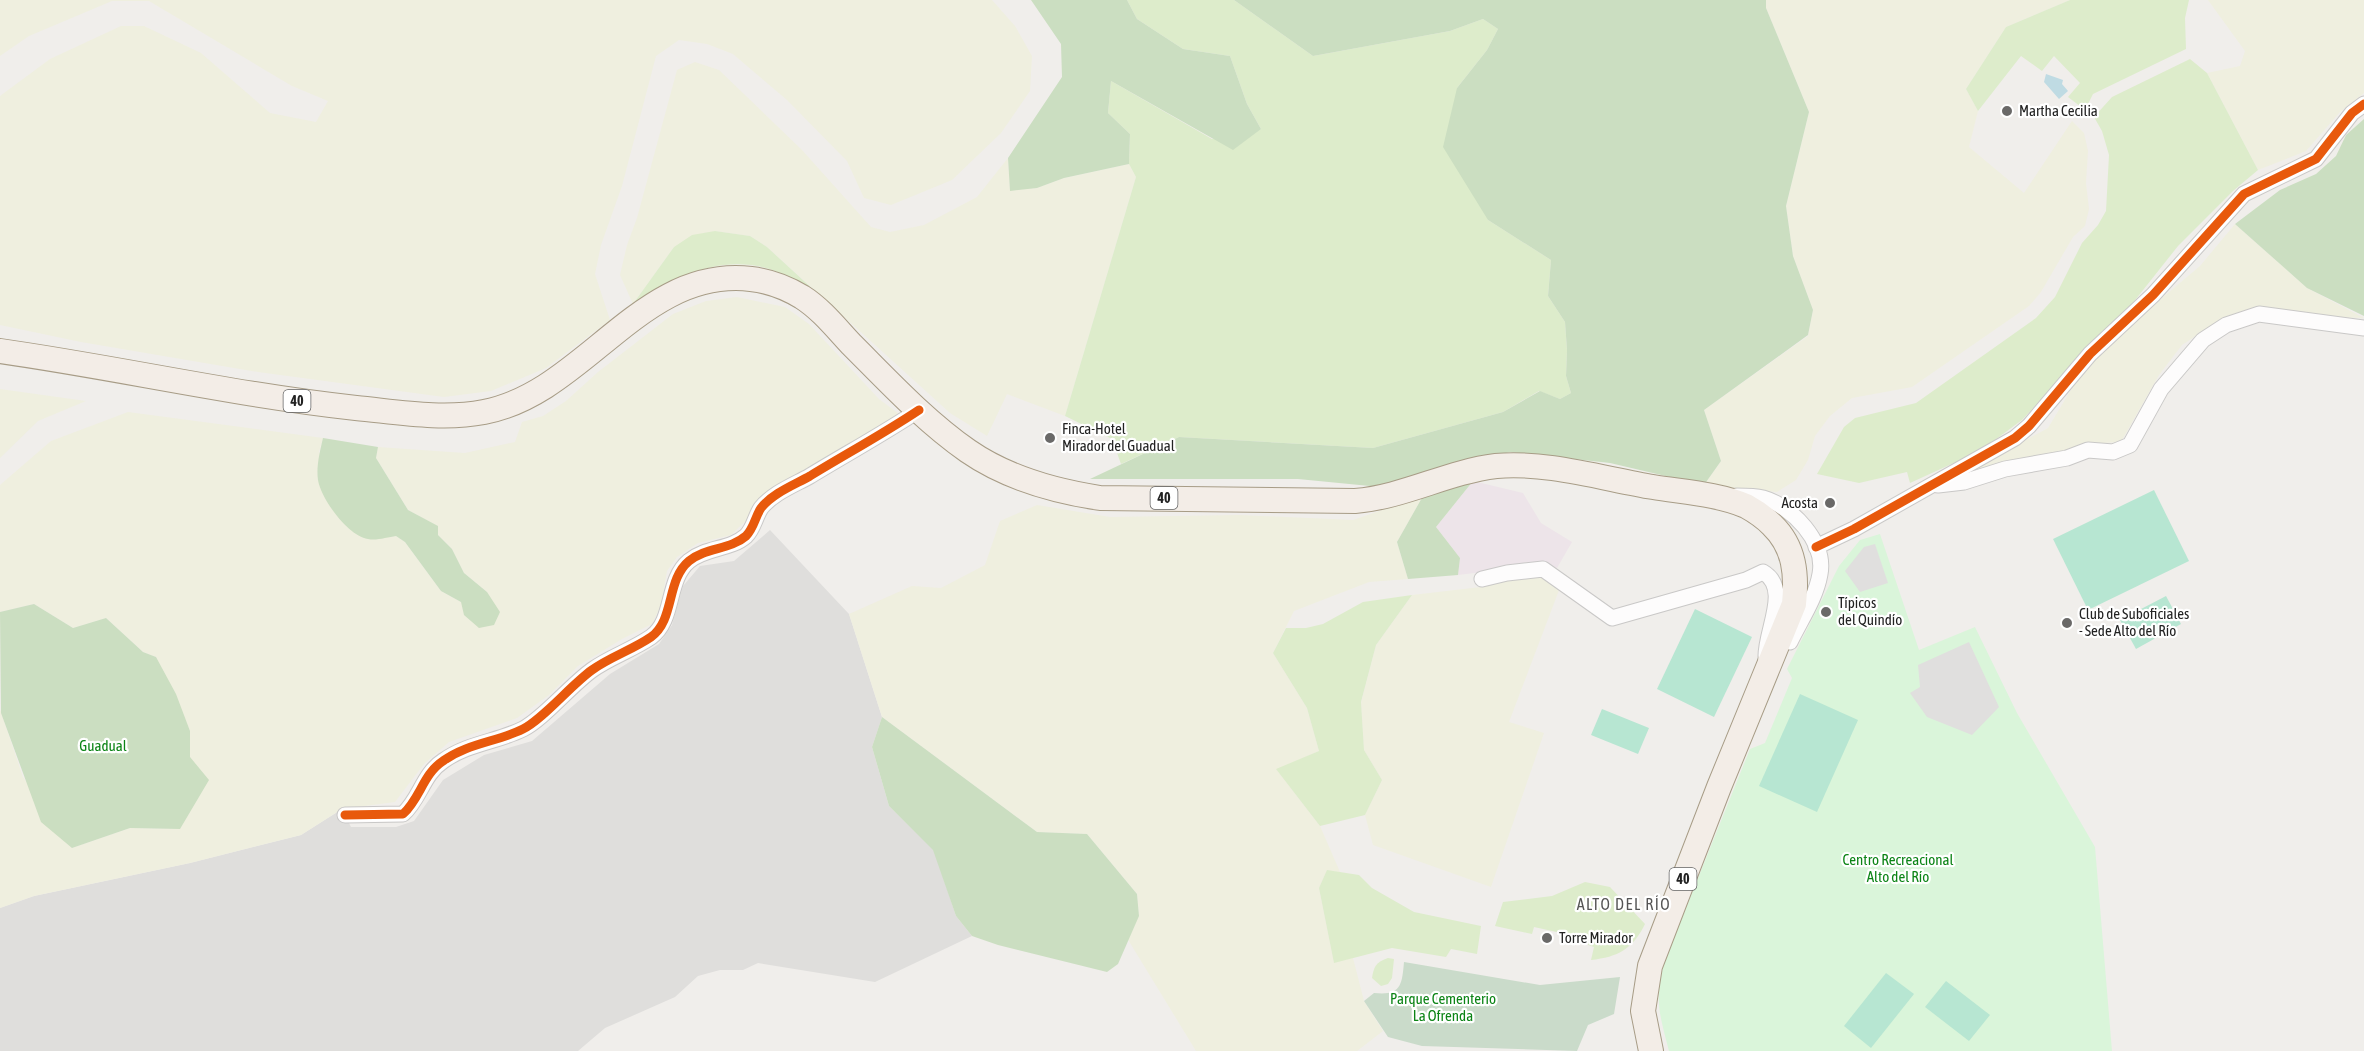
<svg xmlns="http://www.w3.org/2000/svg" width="2364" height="1051" viewBox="0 0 2364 1051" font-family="'Asap Condensed',sans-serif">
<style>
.residential{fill:#dfdedc}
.industrial{fill:#ede4e9}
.farmland{fill:#efefdf}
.grass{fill:#ddeccb}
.forest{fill:#cbdec1}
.cemetery{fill:#cadbca}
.park{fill:#daf5da}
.pitch{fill:#b7e6d2}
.parking{fill:#e0dfde}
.water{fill:#bfdbe3}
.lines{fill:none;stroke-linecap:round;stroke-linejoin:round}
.minor-casing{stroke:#c9c8c7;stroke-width:17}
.primary-casing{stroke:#a79c86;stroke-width:26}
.minor{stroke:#fdfcfc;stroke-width:15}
.primary{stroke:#f3ede7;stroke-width:24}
.cycleway-casing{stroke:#fff;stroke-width:13}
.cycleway{stroke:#e8590c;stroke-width:9}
.poi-dot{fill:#6a6968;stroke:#fff;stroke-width:2}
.labels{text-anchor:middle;stroke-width:4.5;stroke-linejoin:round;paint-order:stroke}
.shield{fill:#fff;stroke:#646464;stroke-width:1.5}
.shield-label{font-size:14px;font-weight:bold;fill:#222}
.poi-label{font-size:15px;fill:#222;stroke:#fff;text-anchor:start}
.park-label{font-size:15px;fill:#0c8416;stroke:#fff}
.neighbourhood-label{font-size:16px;letter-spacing:1.5px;fill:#555;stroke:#fff}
</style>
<rect width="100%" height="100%" fill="#f0eeeb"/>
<!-- residential -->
<polygon class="residential" points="770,530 849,614 882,717 872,747 889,806 934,850 956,916 972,936 875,982 758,963 743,970 720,970 698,976 675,997 605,1028 578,1051 0,1051 0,908 34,896 190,863 301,835 342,809 351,827 396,827 414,821 443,780 484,755 532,741 610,674 659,644 672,625 683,586 700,566 734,561"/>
<!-- industrial -->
<polygon class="industrial" points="1473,481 1523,493 1541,523 1572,542 1557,568 1527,562 1499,570 1458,575 1460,558 1436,527"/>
<!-- farmland -->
<g class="farmland">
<polygon points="0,0 992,0 1015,26 1032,56 1030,91 1001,133 952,180 891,205 864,198 847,161 787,100 733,54 707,44 679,40 656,56 622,186 601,245 595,274 610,320 546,368 491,391 444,397 258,372 81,342 0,325 0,96 50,59 121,26 144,26 201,53 270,113 316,122 328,101 292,86 149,1 112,1 29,36 0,56"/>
<polygon points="1766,0 2070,0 2006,27 1966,89 1978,111 1969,147 2024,193 2072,121 2084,133 2088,151 2086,183 2089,209 2085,226 2073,237 2041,292 2029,306 1912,387 1852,398 1830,416 1815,436 1808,460 1796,480 1777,492 1704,485 1721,461 1704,410 1808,336 1813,310 1793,256 1786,206 1809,112 1766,8"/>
<polygon points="2208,0 2364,0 2364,93 2340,112 2306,151 2258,170 2207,73 2240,66 2245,51"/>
<polygon points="695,62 719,70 802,150 871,227 890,232 924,225 977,197 1008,158 1010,190 1037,188 1064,178 1129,164 1136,177 1065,416 1007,394 987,436 950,413 767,247 750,236 715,231 674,247 633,304 620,275 627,245 637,218 677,70"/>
<polygon points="2235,224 2307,288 2364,318 2298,316 2266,307 2223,318 2182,345 2159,375 2121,442 2086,444 2061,454 1956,478 2048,428 2081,373 2129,326 2200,266"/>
<polygon points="737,297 785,307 809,324 879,399 903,417 769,498 731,535 698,543 677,557 667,571 661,605 652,624 622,639 578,666 549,695 517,718 449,742 424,764 395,802 342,809 301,835 190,863 34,896 0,908 0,709 23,777 72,848 130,828 180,829 190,757 190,731 156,657 143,652 106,618 73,628 34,604 0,612 0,485 51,441 128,412 323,438 319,452 368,539 396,536 405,542 441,591 461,602 487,592 464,573 452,549 438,535 437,526 408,510 376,458 378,447 465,453 515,442 522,422 543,416 566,401 598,372 673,314 706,301"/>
<polygon points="0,389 86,401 38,421 0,458"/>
<polygon points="1423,496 1397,542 1408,579 1369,582 1294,611 1273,653 1307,708 1319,751 1277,770 1320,826 1340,872 1327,871 1319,888 1334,962 1353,958 1364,1001 1383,1031 1357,1051 1196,1051 1127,938 1139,916 1137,894 1087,834 1037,832 882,717 849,614 912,586 941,588 985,565 1000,521 1037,505 1110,517 1239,515 1353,520"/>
<polygon points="1525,574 1543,576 1561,585 1509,722 1544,733 1491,887 1373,845 1365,815 1382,780 1364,750 1361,703 1376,645 1412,595 1481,587"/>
</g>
<!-- grass -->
<g class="grass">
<polygon points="1127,0 1234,0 1313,56 1450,31 1483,19 1498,29 1487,50 1457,88 1488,220 1551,260 1548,296 1565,322 1567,350 1566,376 1571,393 1560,399 1539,391 1503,412 1373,448 1179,437 1121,464 1112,439 1065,416 1136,177 1129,164 1130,134 1108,113 1111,81 1212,139 1261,129 1247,104 1230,56 1183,49 1137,19"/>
<polygon points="2070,0 2189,0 2185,18 2186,49 2093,94 2085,110 2068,97 2080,83 2054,56 2042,71 2021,56 1978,111 1966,89 2006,27"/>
<polygon points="2190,59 2207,73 2258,170 2233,191 2178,246 2132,304 2022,420 1980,451 1910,483 1907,472 1859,483 1817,474 1844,427 1855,418 1916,403 2036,318 2055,297 2082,243 2098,225 2106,211 2109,155 2102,131 2094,117 2112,97"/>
<path d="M715 231 750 236 767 247 840 314C820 298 799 280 775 271 725 252 674 276 633 304L674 247 692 235Z"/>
<polygon points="1412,595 1376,645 1361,702 1364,750 1382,780 1365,815 1320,826 1276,769 1319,751 1307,708 1273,653 1286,628 1306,628 1323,624 1363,602"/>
<polygon points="1327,870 1359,875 1372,888 1414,912 1481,926 1477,954 1451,949 1446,957 1392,948 1334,963 1319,888"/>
<path d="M1585 882 1610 887 1645 924C1633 949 1618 957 1591 960L1594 947 1588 945V939L1534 927 1532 934 1495 926 1503 902 1552 896Z"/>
<path d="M1388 958 1394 959 1392 978 1388 984 1381 986 1372 978C1374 965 1377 962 1388 958Z"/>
</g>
<!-- forest -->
<g class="forest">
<polygon points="1031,0 1127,0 1137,19 1183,49 1230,56 1247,104 1261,129 1233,150 1111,81 1108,113 1130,134 1129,164 1064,178 1037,188 1010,191 1008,158 1062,77 1061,44"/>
<polygon points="1234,0 1766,0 1766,8 1809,112 1786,206 1793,256 1813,310 1808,335 1704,410 1721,461 1704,485 1610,463 1510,452 1380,487 1298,479 1090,479 1179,437 1373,448 1503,412 1540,391 1560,399 1571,393 1566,376 1567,350 1565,322 1548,296 1551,260 1488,220 1443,147 1457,88 1487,50 1498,29 1483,19 1450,31 1313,56"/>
<polygon points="2364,119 2364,316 2307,288 2235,224 2280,190 2316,174 2336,156 2346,135"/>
<path d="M323 438 378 447 376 458 408 510 438 526V535L452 549 464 573 487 592 500 612 494 625 479 628 464 615 461 602 441 591 405 542 396 536C388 537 376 541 368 539 348 536 321 499 318 480 316 467 320 451 323 438Z"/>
<polygon points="1473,481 1436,527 1460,558 1458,575 1408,579 1397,542 1423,496"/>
<polygon points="34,604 73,628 106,618 143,652 156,657 176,694 190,731 190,757 209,780 180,829 130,828 72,848 41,822 1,713 0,612"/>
<polygon points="882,717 1037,832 1087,834 1137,894 1139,916 1118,964 1107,972 998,945 972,936 956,916 933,850 889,806 872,747"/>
</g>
<!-- cemetery -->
<path class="cemetery" d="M1404 962 1540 985 1620 977 1614 1014 1588 1025 1577 1051 1422 1046 1388 1037 1364 1001 1374 993C1401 996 1402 985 1404 962Z"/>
<!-- park -->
<path class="park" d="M1880 534 1919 650 1975 627 2017 713 2095 847 2112 1051H1669C1659 1012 1654 1000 1665 960L1750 749 1765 743 1792 678 1787 669 1839 566 1860 540Z"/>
<!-- pitch -->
<g class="pitch">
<polygon points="2154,490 2189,561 2088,610 2053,539"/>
<polygon points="2166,596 2181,624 2136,649 2120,620"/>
<polygon points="1695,609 1752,637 1714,717 1657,689"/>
<polygon points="1800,694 1858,720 1817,812 1759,786"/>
<polygon points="1602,709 1649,728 1638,754 1591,735"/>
<polygon points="1886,973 1914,994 1871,1048 1844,1026"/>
<polygon points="1946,981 1990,1015 1969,1041 1925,1007"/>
</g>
<!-- parking -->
<g class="parking">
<polygon points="1875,544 1888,583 1860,592 1845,571 1864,547"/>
<polygon points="1969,642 1999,707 1972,735 1927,717 1910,693 1920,687 1918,665"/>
</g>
<!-- water -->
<polygon class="water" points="2046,74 2063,80 2062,84 2068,91 2059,99 2044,82"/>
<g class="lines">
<defs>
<g id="minor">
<polyline points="1938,485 1964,482 2005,469 2067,458 2088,450 2113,452 2130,445 2161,389 2203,340 2226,325 2259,314 2364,328"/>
<path d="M1736 496C1744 496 1755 496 1763 498 1792 506 1826 542 1820 574 1816 598 1800 621 1790 642"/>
<polyline points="1816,547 1854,529 2015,438 2029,426 2090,354 2153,295 2244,194 2316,159 2352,113 2364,104"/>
<path d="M1482 579 1507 573 1543 569 1612 618 1746 580 1763 572C1792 589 1764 632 1766 659"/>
<path d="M345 815 403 814C420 799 423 774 443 761 468 743 497 742 523 729 543 719 571 685 592 670 610 657 632 650 651 637 675 620 666 580 689 561 706 547 730 550 746 536 754 528 755 517 761 508 773 493 794 485 810 476 846 454 883 434 919 410"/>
</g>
<path id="primary" d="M0 351C119 368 236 395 356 408 398 412 442 420 484 412 585 393 641 266 751 279 769 281 787 288 802 297 821 309 836 328 851 344 888 381 925 421 968 451 1007 478 1054 491 1100 498L1355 501C1404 497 1447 472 1496 466 1544 461 1605 479 1653 487 1683 492 1718 494 1746 506 1755 511 1765 518 1772 525 1795 547 1797 575 1794 604L1719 787 1650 966 1643 1011 1651 1051"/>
</defs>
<!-- minor casing -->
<use href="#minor" class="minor-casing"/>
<!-- primary casing -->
<use href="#primary" class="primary-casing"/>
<!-- minor -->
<use href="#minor" class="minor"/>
<!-- primary -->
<use href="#primary" class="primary"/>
<defs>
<g id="cycleway">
<polyline points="1816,547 1854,529 2015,438 2029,426 2090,354 2153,295 2244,194 2316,159 2352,113 2364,104"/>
<path d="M345 815 403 814C420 799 423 774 443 761 468 743 497 742 523 729 543 719 571 685 592 670 610 657 632 650 651 637 675 620 666 580 689 561 706 547 730 550 746 536 754 528 755 517 761 508 773 493 794 485 810 476 846 454 883 434 919 410"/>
</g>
</defs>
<!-- cycleway casing -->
<use href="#cycleway" class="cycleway-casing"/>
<!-- cycleway -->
<use href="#cycleway" class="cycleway"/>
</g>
<!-- markers -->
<g class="poi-dot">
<circle cx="2007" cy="111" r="6"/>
<circle cx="1050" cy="438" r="6"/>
<circle cx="1830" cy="503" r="6"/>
<circle cx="1826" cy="612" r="6"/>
<circle cx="2067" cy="623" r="6"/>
<circle cx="1547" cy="938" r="6"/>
</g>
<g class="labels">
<!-- shield labels -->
<g class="shield">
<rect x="283.5" y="390" width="27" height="22" rx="4.5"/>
<rect x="1150.5" y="487" width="27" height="22" rx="4.5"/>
<rect x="1669.5" y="868" width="27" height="22" rx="4.5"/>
</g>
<g class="shield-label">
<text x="297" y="406">40</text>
<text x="1164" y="503">40</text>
<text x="1683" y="884">40</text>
</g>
<!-- poi labels -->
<g class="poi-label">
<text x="2019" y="116">Martha Cecilia</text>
<text x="1062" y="434">Finca-Hotel<tspan x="1062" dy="17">Mirador del Guadual</tspan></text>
<text x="1818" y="508" text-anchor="end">Acosta</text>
<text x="1838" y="608">Típicos<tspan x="1838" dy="17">del Quindío</tspan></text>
<text x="2079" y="619">Club de Suboficiales<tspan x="2079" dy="17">- Sede Alto del Río</tspan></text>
<text x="1559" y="943">Torre Mirador</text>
</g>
<!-- park labels -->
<g class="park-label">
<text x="103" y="751">Guadual</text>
<text x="1898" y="865">Centro Recreacional<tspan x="1898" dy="17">Alto del Río</tspan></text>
<text x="1443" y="1004">Parque Cementerio<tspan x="1443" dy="17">La Ofrenda</tspan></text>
</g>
<!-- neighbourhood labels -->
<g class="neighbourhood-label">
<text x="1624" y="910">ALTO DEL RÍO</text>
</g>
</g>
</svg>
